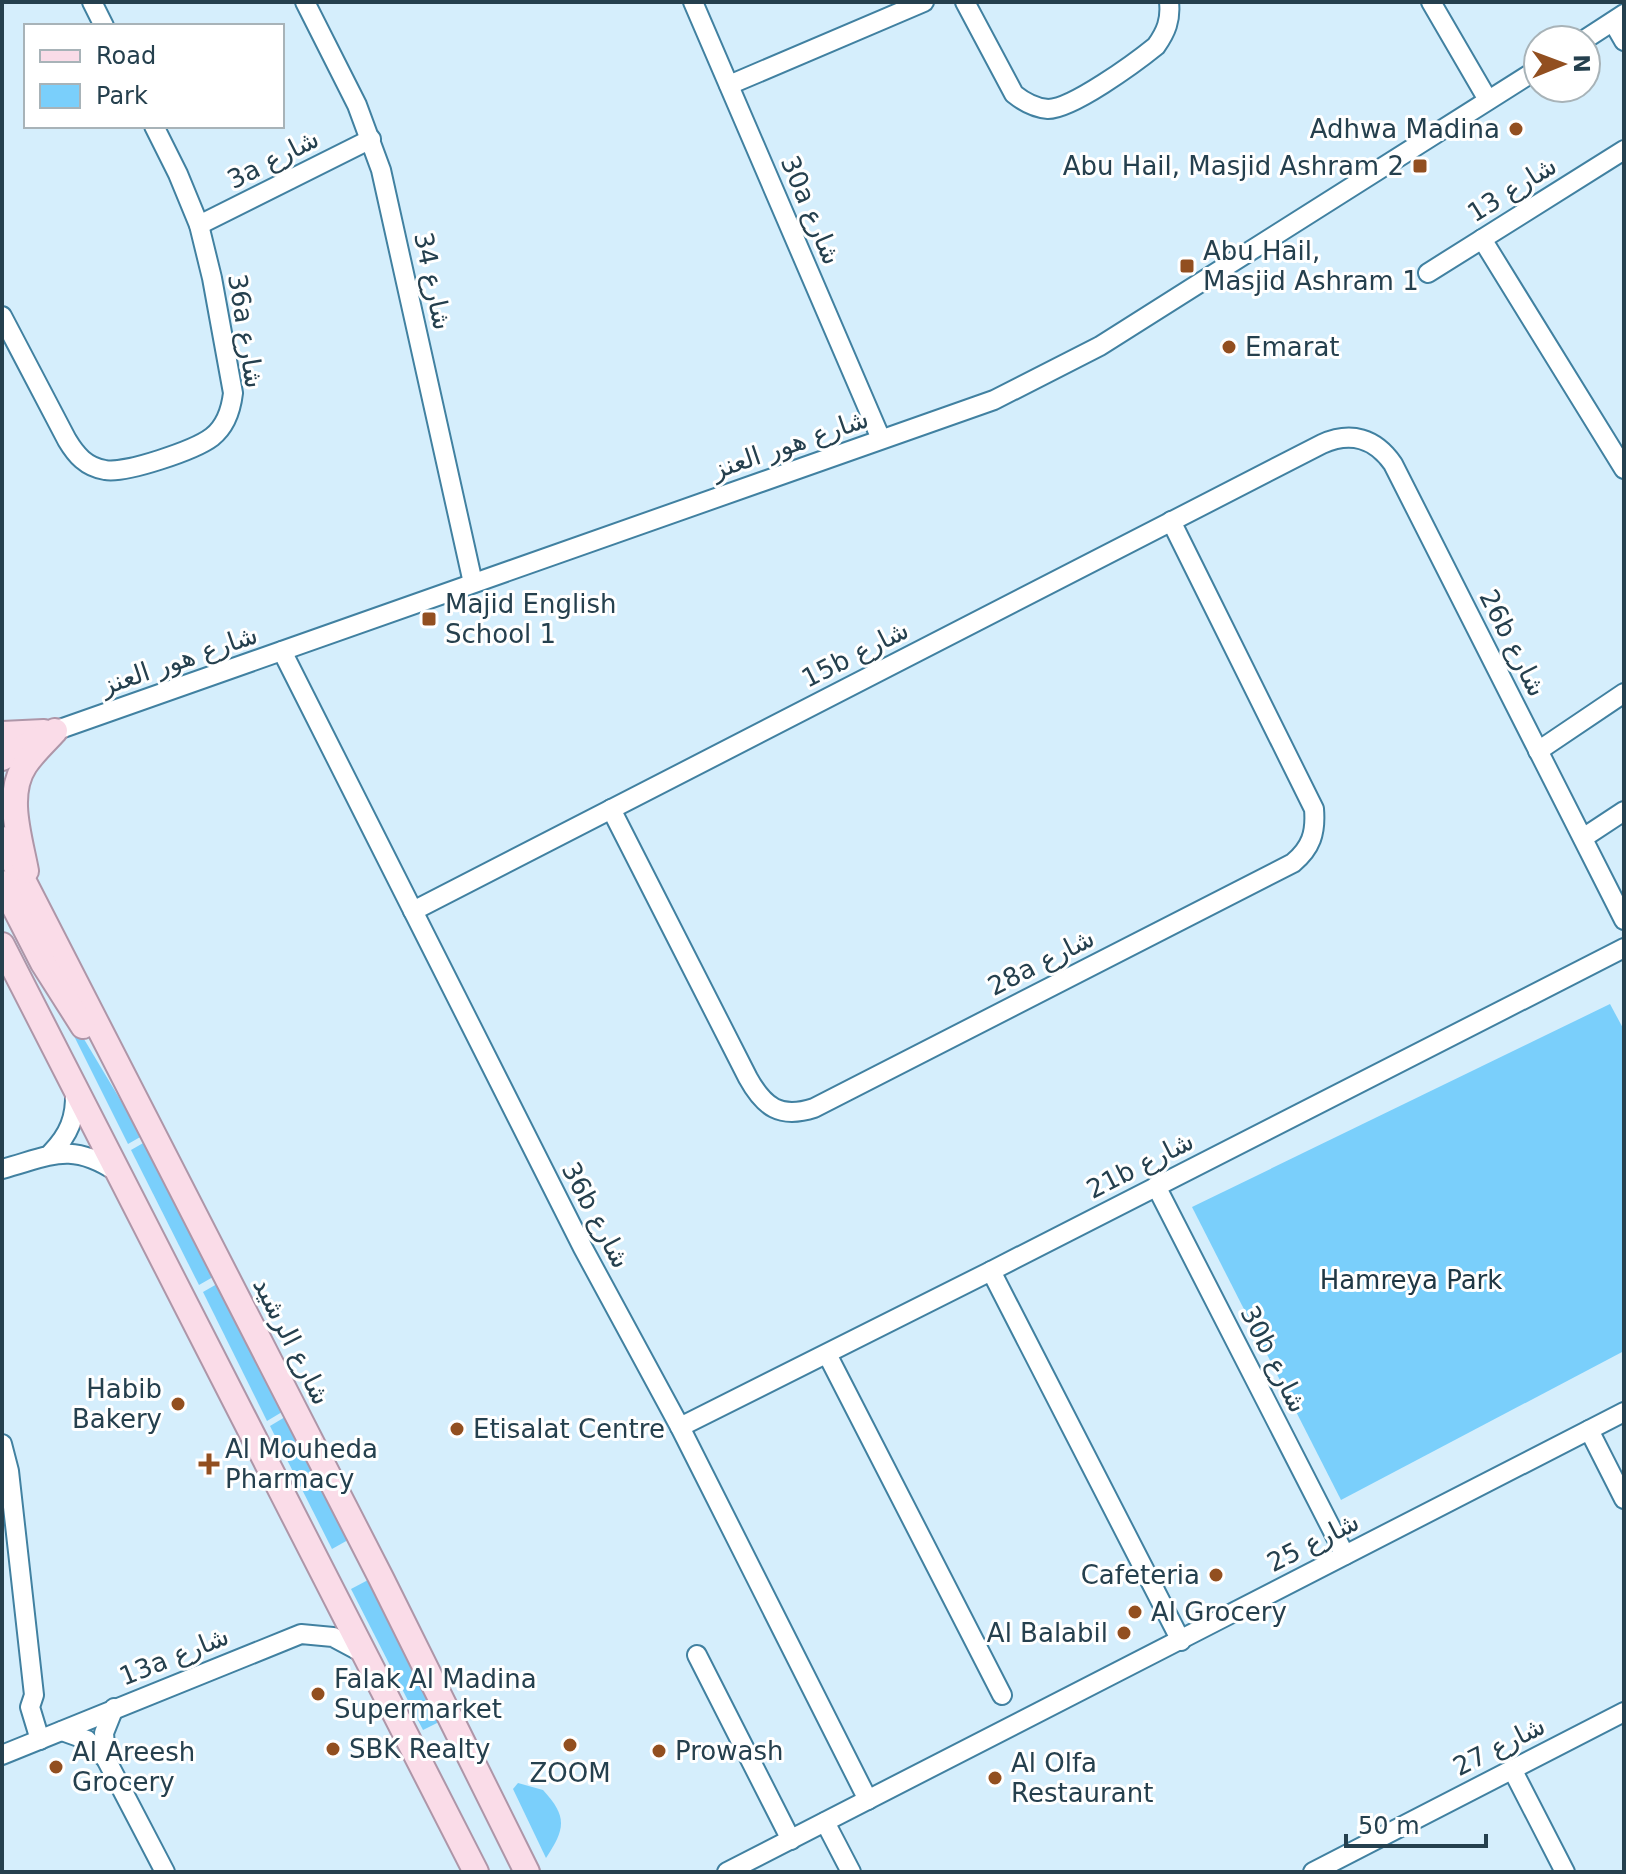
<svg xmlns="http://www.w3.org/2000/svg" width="1626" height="1874" viewBox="0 0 1626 1874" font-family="'DejaVu Sans',Cairo,sans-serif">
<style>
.green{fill:#7acffb}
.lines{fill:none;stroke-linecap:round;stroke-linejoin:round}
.minor-casing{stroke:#4181a1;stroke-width:22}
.major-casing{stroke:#ae96a8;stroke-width:28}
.minor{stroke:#fff;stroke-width:18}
.major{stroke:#fadce8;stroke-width:24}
.poi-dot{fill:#924f20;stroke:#fff;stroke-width:3}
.labels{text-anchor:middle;stroke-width:6;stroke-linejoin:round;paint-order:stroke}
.poi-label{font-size:26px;fill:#25404e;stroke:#fff;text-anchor:start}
.street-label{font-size:26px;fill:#25404e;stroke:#fff}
.park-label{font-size:26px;fill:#203845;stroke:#fff}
</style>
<rect width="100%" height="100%" fill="#d5eefc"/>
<!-- green -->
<g class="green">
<polygon points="1610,1004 1624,1030 1624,1351 1341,1500 1192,1207"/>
<polygon points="69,1014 142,1136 128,1144 65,1018"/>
<polygon points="145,1142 213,1277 199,1285 131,1150"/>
<polygon points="217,1284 282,1412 267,1421 203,1292"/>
<polygon points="285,1417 348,1540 332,1549 270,1426"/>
<polygon points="368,1580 439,1722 423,1730 351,1589"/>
<path d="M518 1783 543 1790C568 1817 565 1829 546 1858L513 1789Z"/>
</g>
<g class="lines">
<defs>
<g id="minor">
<polyline points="92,2 104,26"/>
<polyline points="305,2 357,105 381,170 473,583"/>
<polyline points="693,2 881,439"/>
<path d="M965 2 1014 94C1024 102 1034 108 1048 109 1072 109 1135 63 1156 46 1166 32 1171 20 1169 2"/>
<polyline points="1431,2 1488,100"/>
<polyline points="1613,22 1624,41"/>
<polyline points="1584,40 1624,14"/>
<polyline points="729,85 924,2"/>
<polyline points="199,225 371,139"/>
<polyline points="1482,239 1624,469"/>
<polyline points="1428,273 1624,150"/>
<path d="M2 316 67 440C76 455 86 467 105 470 125 474 195 450 212 437 226 426 231 410 233 393L212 278 199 225 178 174 154 126"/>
<polyline points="282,651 583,1248 680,1427 868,1800"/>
<polyline points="43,735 994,400 1100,346 1538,69"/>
<polyline points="1538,751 1624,693"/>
<path d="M611 809 748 1078C764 1107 780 1119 814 1108L1293 863C1311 848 1316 833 1314 809L1171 521"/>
<polyline points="1583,838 1624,811"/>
<path d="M413 911 1322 444C1351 431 1375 438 1393 464L1624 920"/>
<path d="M51 1153C69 1135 76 1117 75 1092"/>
<path d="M2 1169C51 1156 70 1141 117 1172"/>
<polyline points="1156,1186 1345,1555"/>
<polyline points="991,1271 1181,1641"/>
<polyline points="827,1354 1002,1695"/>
<polyline points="680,1427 991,1271 1624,948"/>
<polyline points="1589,1430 1624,1499"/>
<polyline points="2,1444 9,1471 34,1695 30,1707 40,1740"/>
<polyline points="697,1655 791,1840"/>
<polyline points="62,1731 87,1740 106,1759 165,1872"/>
<polyline points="2,1755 301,1634 333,1637 363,1653"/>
<polyline points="106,1759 104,1733 114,1708"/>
<polyline points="1512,1769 1565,1872"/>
<polyline points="825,1822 851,1872"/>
<polyline points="727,1872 1624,1412"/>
<polyline points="1313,1872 1624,1712"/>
</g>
<g id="major">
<polyline points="2,734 44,732"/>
<polyline points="2,758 42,738"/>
<polyline points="2,839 381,1578 527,1872"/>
<path d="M26 871C20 838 5 795 25 765 33 753 45 742 55 731"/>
<polyline points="2,883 43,963 83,1026"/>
<polyline points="2,945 476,1872"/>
</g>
</defs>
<!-- minor casing -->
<use href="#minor" class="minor-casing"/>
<!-- major casing -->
<use href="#major" class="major-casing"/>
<!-- minor -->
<use href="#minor" class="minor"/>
<!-- major -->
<use href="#major" class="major"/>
</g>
<!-- markers -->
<g class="poi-dot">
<circle cx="1516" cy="129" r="8"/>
<rect x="1412" y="158" width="16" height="16" rx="4"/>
<rect x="1179" y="258" width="16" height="16" rx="4"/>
<circle cx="1229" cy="347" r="8"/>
<rect x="421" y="611" width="16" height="16" rx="4"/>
<circle cx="178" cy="1404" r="8"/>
<circle cx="457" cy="1429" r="8"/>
<path d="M205 1452h8v8h8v8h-8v8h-8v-8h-8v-8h8z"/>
<circle cx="1216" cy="1575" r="8"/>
<circle cx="1135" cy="1612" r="8"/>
<circle cx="1124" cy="1633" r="8"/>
<circle cx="318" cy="1694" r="8"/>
<circle cx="570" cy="1745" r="8"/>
<circle cx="333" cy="1749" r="8"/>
<circle cx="659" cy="1751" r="8"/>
<circle cx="56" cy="1767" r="8"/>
<circle cx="995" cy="1778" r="8"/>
</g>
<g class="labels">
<!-- poi labels -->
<g class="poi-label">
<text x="1500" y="138" text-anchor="end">Adhwa Madina</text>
<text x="1404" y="175" text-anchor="end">Abu Hail, Masjid Ashram 2</text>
<text x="1203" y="260">Abu Hail,<tspan x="1203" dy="30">Masjid Ashram 1</tspan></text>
<text x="1245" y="356">Emarat</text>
<text x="445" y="613">Majid English<tspan x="445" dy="30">School 1</tspan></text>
<text x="162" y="1398" text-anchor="end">Habib<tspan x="162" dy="30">Bakery</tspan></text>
<text x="473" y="1438">Etisalat Centre</text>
<text x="225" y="1458">Al Mouheda<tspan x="225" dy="30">Pharmacy</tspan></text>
<text x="1200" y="1584" text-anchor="end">Cafeteria</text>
<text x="1151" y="1621">Al Grocery</text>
<text x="1108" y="1642" text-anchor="end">Al Balabil</text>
<text x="334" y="1688">Falak Al Madina<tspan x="334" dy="30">Supermarket</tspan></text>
<text x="349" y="1758">SBK Realty</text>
<text x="675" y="1760">Prowash</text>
<text x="72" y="1761">Al Areesh<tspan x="72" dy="30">Grocery</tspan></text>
<text x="1011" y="1772">Al Olfa<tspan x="1011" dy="30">Restaurant</tspan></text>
<text x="570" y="1782" text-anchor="middle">ZOOM</text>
</g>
<!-- street labels -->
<g class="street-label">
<text transform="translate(273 159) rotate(-27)" y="9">3a شارع</text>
<text transform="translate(1512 189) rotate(-32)" y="9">شارع 13</text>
<text transform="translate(811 210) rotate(67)" y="9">30a شارع</text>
<text transform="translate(433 281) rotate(78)" y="9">شارع 34</text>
<text transform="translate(246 331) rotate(81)" y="9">36a شارع</text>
<text transform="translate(790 444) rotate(-19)" y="9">شارع هور العنز</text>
<text transform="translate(1513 643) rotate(63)" y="9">26b شارع</text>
<text transform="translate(855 654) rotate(-27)" y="9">15b شارع</text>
<text transform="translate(179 660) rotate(-19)" y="9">شارع هور العنز</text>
<text transform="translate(1041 962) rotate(-27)" y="9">28a شارع</text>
<text transform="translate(1140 1165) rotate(-27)" y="9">21b شارع</text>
<text transform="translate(596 1215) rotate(62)" y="9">36b شارع</text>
<text transform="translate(292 1341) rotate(63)" y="9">شارع الرشيد</text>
<text transform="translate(1274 1359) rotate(63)" y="9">30b شارع</text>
<text transform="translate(1313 1542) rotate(-27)" y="9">شارع 25</text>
<text transform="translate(174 1656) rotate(-22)" y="9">13a شارع</text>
<text transform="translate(1499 1746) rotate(-27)" y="9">شارع 27</text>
</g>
<!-- park labels -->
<g class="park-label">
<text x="1411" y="1289">Hamreya Park</text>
</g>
</g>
<!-- border -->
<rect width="1626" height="1874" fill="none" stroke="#25404e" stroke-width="8"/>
<!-- legend -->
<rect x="24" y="24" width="260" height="104" fill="#ffffff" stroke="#a8b3b8" stroke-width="2"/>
<rect x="40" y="50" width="40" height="12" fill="#fadce8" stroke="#a8b3b8" stroke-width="2"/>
<text x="96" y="64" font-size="24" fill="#25404e">Road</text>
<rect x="40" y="84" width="40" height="24" fill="#7acffb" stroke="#a8b3b8" stroke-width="2"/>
<text x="96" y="104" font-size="24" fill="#25404e">Park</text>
<!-- north arrow -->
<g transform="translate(1562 64) rotate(89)"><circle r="38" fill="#ffffff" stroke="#a8b3b8" stroke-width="2"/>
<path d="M0-6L14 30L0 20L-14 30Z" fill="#924f20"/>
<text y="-12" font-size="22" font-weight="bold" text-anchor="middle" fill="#25404e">N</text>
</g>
<!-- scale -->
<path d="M1346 1834v12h140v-12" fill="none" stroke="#25404e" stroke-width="4"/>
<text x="1358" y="1834" font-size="24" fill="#25404e" stroke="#ffffff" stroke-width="6" paint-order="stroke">50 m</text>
</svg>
